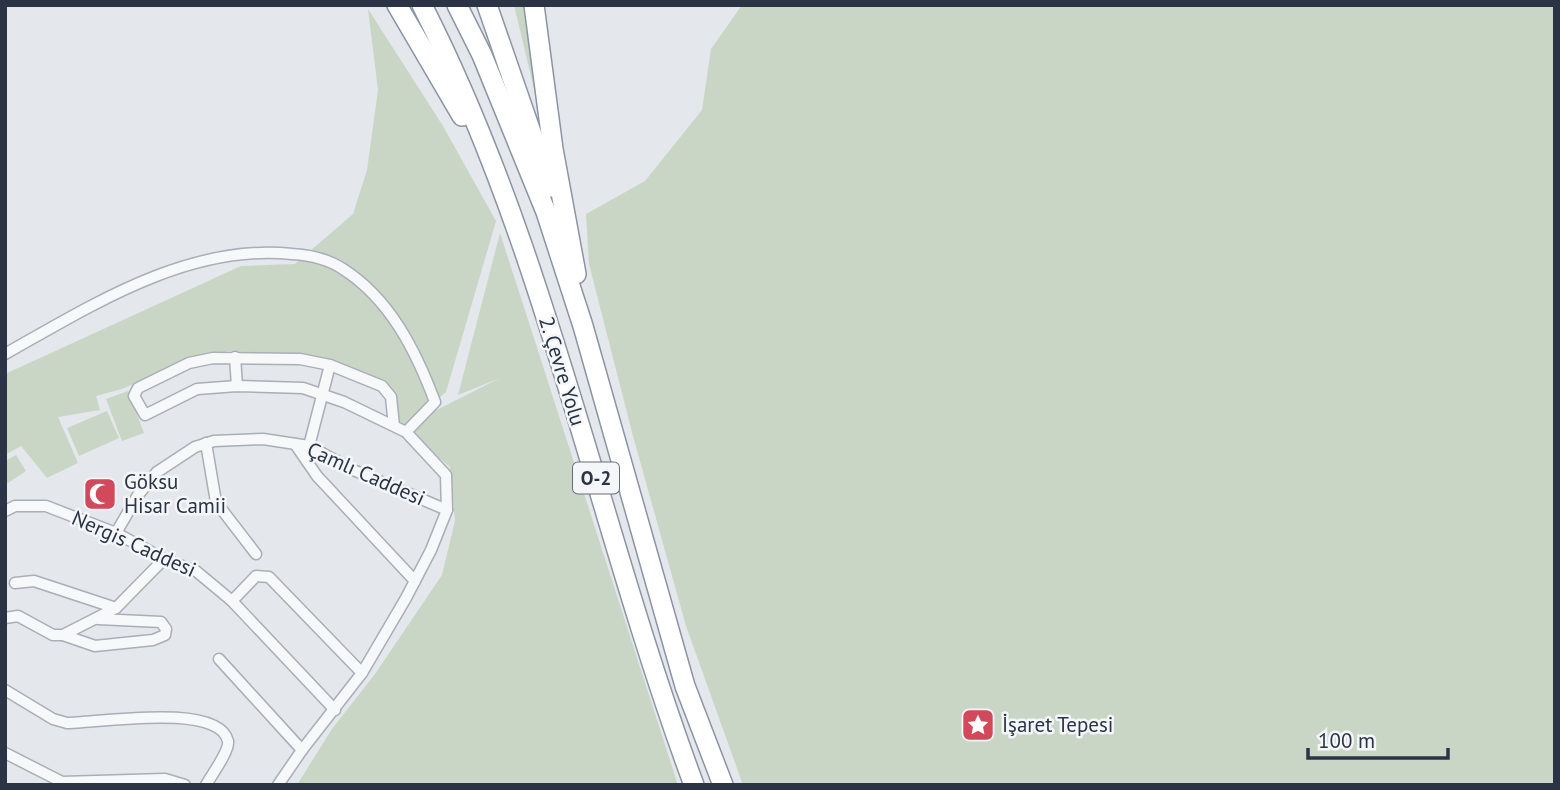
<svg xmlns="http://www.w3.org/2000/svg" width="1560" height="790" viewBox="0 0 1560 790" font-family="'PT Sans',sans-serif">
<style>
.green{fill:#c9d6c5}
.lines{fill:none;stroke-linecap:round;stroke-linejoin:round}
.street-casing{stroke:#a9aeb7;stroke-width:13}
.highway-casing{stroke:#8b94a3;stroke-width:22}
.street{stroke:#f7f8fa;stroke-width:10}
.highway{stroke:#fff;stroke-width:19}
.labels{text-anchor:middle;stroke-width:5;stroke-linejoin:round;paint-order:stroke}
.shield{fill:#f4f6f9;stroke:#676e7b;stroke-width:2}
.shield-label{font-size:19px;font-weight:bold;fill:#2b3445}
.street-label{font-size:21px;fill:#2b3445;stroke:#f4f6f9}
.poi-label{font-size:21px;fill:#2b3445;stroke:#f4f6f9;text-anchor:start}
</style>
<rect width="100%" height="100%" fill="#e4e7ec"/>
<!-- green -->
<g class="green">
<polygon points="514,5 527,5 538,95 535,93"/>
<polygon points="742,5 1555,5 1555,785 743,785 686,626 633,436 589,264 586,214 645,181 702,110 711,49"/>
<polygon points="368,9 443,126 496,221 446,392 407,425 500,378 458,395 500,233 678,785 297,785 332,729 375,674 442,575 455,521 450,467 403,428 395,426 382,382 295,355 229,351 195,357 122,389 96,396 100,410 58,417 78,463 47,478 21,446 5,455 5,374 241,266 295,264 353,214 367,170 378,90"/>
<polygon points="128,391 144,433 122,441 106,399"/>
<polygon points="107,411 119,438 79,456 67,428"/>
<polygon points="16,455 26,471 5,485 5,461"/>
</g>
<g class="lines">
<defs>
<g id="street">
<path d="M5 354C92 305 189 243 292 254 309 255 328 259 343 269 390 299 416 351 435 402L406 432"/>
<polyline points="235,357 237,386"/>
<polyline points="206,443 216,502 256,554"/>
<polyline points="295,444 317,476 415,581"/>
<polyline points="309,446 330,365"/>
<polyline points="5,511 15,506 46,506 116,533 164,559 196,571 232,601 335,710"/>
<polyline points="116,533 138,495 157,472 195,447 214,441 263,439 309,446 351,469 447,510"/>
<polyline points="15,583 34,581 116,608"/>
<polyline points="232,601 256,576 269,577 362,673"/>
<polyline points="5,618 18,616 53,635 63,635 116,608 164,559"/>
<polyline points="63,635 95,646 153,640 165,635 166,629 161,622 98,619"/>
<polyline points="219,659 302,750"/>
<path d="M5 690 53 719 67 723C97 723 218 702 228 741 230 750 211 776 206 785"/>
<polyline points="5,753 62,782 165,779 185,785"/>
<polyline points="278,785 302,750 362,673 406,598 431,550 447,510 446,475 406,432 344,402 303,388 237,386 197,389 145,415 134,396 138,388 189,363 213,358 300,359 330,365 382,386 391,397 394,426"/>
</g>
<g id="highway">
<polyline points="397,5 462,116"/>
<path d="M422 5C548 252 598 527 694 785"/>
<polyline points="457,5 482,55 546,212 583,326 685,686 723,785"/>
<polyline points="487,5 550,187"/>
<polyline points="534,5 553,149 576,274"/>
</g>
</defs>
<!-- street casing -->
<use href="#street" class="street-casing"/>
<!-- highway casing -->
<use href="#highway" class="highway-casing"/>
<!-- street -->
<use href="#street" class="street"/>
<!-- highway -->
<use href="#highway" class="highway"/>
</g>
<!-- icons -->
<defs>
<symbol id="mosque-square" viewBox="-11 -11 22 22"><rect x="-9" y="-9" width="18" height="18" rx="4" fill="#d1495b" stroke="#f4f6f9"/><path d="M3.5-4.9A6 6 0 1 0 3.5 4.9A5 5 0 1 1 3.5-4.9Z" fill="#fff"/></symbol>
<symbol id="sight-square" viewBox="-11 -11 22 22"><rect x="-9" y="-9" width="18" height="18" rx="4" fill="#d1495b" stroke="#f4f6f9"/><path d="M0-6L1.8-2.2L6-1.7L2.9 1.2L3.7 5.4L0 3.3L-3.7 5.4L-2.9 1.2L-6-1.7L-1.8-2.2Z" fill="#fff"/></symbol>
</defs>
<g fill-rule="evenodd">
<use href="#mosque-square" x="81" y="475" width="38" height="38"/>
<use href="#sight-square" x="959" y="706" width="38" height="38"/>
</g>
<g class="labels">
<!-- shield labels -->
<rect class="shield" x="573" y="462.5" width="46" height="31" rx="5"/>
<g class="shield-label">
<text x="596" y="485">O-2</text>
</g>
<!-- street labels -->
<g class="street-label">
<text transform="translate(562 371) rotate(73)" y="7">2. Çevre Yolu</text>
<text transform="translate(366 474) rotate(24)" y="7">Çamlı Caddesi</text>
<text transform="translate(134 544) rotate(24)" y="7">Nergis Caddesi</text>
</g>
<!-- poi labels -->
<g class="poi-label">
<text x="124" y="489">Göksu<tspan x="124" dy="24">Hisar Camii</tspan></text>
<text x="1002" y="732">İşaret Tepesi</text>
</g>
</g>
<!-- border -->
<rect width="1560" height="790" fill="none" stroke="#2b3445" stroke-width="14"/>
<!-- scale -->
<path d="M1308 748v10h140v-10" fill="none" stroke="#2b3445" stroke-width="3.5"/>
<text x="1318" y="748" font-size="21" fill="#2b3445" stroke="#f4f6f9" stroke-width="5" paint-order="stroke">100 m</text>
</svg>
